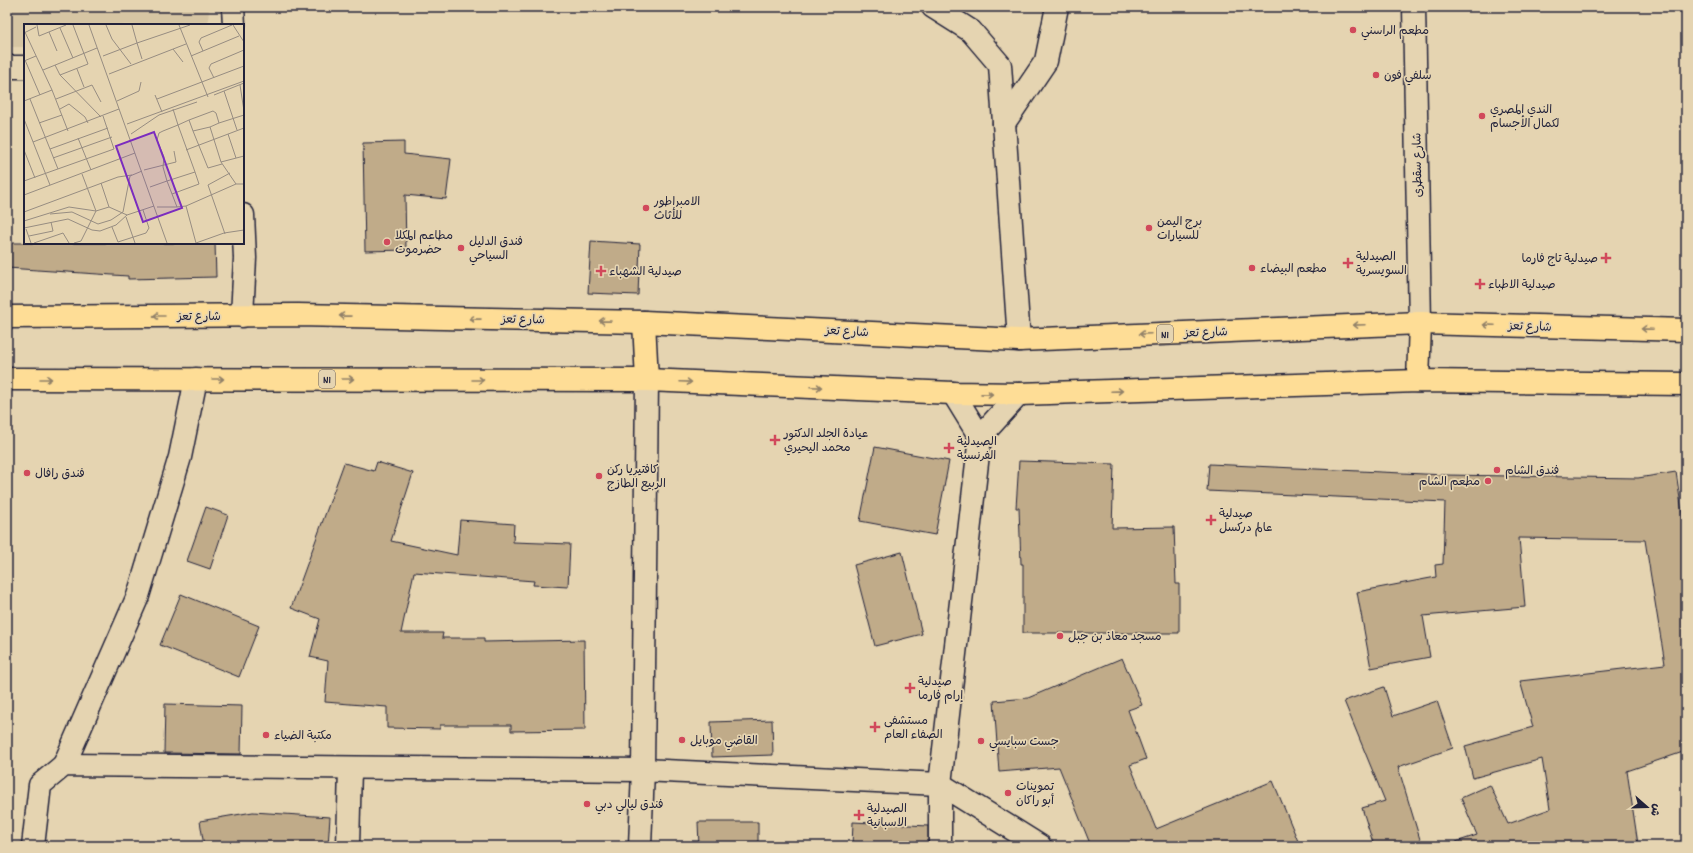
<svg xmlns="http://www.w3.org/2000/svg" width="1693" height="853" viewBox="0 0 1693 853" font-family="Dekko,'Playpen Sans Arabic',sans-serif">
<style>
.built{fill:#d6c5a3}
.building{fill:#c0ab89;stroke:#22223b}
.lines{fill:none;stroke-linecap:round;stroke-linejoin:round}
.street-casing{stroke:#22223b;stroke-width:25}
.secondary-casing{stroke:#22223b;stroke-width:25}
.highway-casing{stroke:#22223b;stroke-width:25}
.street{stroke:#e5d4b1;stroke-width:22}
.secondary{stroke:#e5d4b1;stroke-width:22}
.highway{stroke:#fedd96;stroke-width:22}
.oneway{stroke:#908068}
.poi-dot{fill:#d1495b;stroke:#e5d4b1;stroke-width:1.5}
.labels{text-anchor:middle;stroke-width:3.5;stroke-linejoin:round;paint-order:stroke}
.shield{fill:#e5d4b1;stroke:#5c575e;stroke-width:1}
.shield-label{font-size:11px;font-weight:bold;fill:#22223b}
.poi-label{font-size:12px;fill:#22223b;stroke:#e5d4b1;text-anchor:start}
.street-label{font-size:12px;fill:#22223b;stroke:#e5d4b1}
.inset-road{fill:none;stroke:#978d82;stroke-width:1}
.view{fill:#7b2cbf;fill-opacity:0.15;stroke:#7b2cbf;stroke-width:2}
.inset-edge{fill:none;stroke:#22223b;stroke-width:2}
</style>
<rect width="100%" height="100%" fill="#e5d4b1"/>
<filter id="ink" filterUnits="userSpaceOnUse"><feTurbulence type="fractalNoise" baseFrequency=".025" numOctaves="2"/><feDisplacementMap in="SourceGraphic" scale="8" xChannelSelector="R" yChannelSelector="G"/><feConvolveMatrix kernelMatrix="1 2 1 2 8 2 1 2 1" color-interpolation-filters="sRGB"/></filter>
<g filter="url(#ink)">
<!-- built -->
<polygon class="built" points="7,7 209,7 208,25 25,25 25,47 7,47"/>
<!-- building -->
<g class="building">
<polygon points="404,142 404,154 451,159 446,199 405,195 406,250 365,251 363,143"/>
<polygon points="591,241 640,244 638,295 588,293"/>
<polygon points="7,243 215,243 216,277 128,279 128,276 7,268"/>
<polygon points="875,447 949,461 935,535 860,521"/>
<polygon points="1019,461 1114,464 1112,528 1174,527 1176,584 1179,584 1179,633 1023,633 1023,564 1021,564 1019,508 1016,508"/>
<polygon points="377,462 413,473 391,541 457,555 460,520 514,524 513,542 570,544 568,587 533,585 534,581 414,572 401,633 443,633 442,638 484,638 484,642 584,640 585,730 511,731 511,725 440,725 440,729 387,728 387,707 325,702 328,661 310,657 320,619 291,608 344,463 374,471"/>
<polygon points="1209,464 1445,475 1638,478 1676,472 1686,539 1686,751 1627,771 1638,844 1626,846 1456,846 1456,842 1477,835 1461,798 1490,785 1508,824 1550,809 1542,759 1473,778 1465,746 1533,727 1520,681 1665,664 1645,540 1519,538 1525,607 1423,616 1430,657 1371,668 1357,592 1436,577 1435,565 1443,564 1445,502 1207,491"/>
<polygon points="206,507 228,515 210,569 187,561"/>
<polygon points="902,552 922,634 875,646 854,565"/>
<polygon points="181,594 259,626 239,677 160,645"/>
<polygon points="1122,658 1142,705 1128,710 1146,759 1130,765 1156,829 1273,781 1300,846 1091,846 1059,767 999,772 994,701 1028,698"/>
<polygon points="1384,687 1393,716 1437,701 1453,748 1398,767 1422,846 1374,846 1362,808 1385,801 1344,701"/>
<polygon points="165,704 242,706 241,754 164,753"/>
<polygon points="772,720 773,755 712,757 711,722"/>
<polygon points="253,812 330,817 328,846 204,846 200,821"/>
<polygon points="698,822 758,822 758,846 699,846"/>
<polygon points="853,822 928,826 928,846 852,846"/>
</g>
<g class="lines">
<defs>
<g id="street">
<polyline points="233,7 234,25"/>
<polyline points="933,7 971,31 1000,65 1019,340"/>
<polyline points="7,67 25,67"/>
<polyline points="1004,123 1046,61 1057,7"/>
<polyline points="242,316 245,258 243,215"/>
<polyline points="953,393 980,437"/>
<polyline points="64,765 138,596 180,457 196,379"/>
<polyline points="33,846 40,785 64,765 643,770 647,380"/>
<polyline points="348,846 350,768"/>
<polyline points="640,846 643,770 940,784 1040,846"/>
<polyline points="940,846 940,784 980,437 1019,394"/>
</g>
<polyline id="secondary" points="1414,7 1420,323"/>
<g id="highway">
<polyline points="7,317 298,315 644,322 1019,340 1420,323 1686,330"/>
<polyline points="644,322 647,380"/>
<polyline points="7,379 647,380 953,393 1019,394 1418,381 1686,384"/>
<polyline points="1418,381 1420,323"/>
</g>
</defs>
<!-- street casing -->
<use href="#street" class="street-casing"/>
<!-- secondary casing -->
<use href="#secondary" class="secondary-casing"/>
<!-- highway casing -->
<use href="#highway" class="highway-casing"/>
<!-- street -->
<use href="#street" class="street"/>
<!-- secondary -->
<use href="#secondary" class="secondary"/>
<!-- highway -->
<use href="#highway" class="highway"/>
</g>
<!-- one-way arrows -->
<defs><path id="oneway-shaft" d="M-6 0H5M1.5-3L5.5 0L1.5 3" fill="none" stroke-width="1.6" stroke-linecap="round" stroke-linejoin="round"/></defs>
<g class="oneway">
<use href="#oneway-shaft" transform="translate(159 316) rotate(180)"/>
<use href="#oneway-shaft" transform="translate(345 316) rotate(-179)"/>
<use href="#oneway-shaft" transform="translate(475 319) rotate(-179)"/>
<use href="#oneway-shaft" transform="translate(605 321) rotate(-179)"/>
<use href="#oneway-shaft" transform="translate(1359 325) rotate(178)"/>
<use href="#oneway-shaft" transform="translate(1489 325) rotate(-178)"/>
<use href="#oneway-shaft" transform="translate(1647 329) rotate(-178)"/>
<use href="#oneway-shaft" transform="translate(1145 334) rotate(178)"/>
<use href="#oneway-shaft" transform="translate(46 379)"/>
<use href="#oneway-shaft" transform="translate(218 379)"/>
<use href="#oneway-shaft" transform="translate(348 379)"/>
<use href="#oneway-shaft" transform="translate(478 380)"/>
<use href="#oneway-shaft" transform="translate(686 382) rotate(2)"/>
<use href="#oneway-shaft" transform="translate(816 387) rotate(2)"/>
<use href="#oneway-shaft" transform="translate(1117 391) rotate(-2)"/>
<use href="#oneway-shaft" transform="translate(987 394) rotate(1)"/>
</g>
</g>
<!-- markers -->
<g class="poi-dot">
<circle cx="1353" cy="30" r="4"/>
<circle cx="1376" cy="75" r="4"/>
<circle cx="1482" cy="116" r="4"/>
<circle cx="646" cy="208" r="4"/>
<circle cx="1149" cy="228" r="4"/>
<circle cx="387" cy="242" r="4"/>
<circle cx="461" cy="248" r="4"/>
<path d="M1604 252h4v4h4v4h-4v4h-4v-4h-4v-4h4z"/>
<path d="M1346 257h4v4h4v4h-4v4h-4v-4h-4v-4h4z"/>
<circle cx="1252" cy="268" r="4"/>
<path d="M599 265h4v4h4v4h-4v4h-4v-4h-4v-4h4z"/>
<path d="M1478 278h4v4h4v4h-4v4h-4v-4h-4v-4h4z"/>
<path d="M773 434h4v4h4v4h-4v4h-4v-4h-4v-4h4z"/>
<path d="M947 442h4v4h4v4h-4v4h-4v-4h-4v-4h4z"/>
<circle cx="1497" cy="470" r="4"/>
<circle cx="27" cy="473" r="4"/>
<circle cx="599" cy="476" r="4"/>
<circle cx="1488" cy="481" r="4"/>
<path d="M1209 514h4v4h4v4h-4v4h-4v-4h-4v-4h4z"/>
<circle cx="1060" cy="636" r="4"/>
<path d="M908 682h4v4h4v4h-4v4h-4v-4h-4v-4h4z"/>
<path d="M873 721h4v4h4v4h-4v4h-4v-4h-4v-4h4z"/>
<circle cx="266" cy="735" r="4"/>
<circle cx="682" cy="740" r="4"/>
<circle cx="981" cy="741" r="4"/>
<circle cx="1008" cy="793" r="4"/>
<circle cx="587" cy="804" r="4"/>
<path d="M857 809h4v4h4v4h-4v4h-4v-4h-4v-4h4z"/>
</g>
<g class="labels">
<!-- shield labels -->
<g class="shield">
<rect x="1157" y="325" width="16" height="18" rx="3"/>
<rect x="319" y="370" width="16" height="18" rx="3"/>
</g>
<g class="shield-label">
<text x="1165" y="338">N1</text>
<text x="327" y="383">N1</text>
</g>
<!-- poi labels -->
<g class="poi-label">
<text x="1361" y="34">مطعم الراسني</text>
<text x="1384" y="79">سلفي فون</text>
<text x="1490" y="113">الندي المصري<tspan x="1490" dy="14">لكمال الأجسام</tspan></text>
<text x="654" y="205">الامبراطور<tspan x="654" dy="14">للأثاث</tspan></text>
<text x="1157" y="225">برج اليمن<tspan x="1157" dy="14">للسيارات</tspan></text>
<text x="395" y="239">مطاعم المكلا<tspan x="395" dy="14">حضرموت</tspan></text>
<text x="469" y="245">فندق الدليل<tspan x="469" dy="14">السياحي</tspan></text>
<text x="1356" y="260">الصيدلية<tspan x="1356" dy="14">السويسرية</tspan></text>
<text x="1598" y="262" text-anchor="end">صيدلية تاج فارما</text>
<text x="1260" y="272">مطعم البيضاء</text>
<text x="609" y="275">صيدلية الشهباء</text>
<text x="1488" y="288">صيدلية الاطباء</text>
<text x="784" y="437">عيادة الجلد الدكتور<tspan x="784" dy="14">محمد اليحيري</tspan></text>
<text x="957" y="445">الصيدلية<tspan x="957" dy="14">الفرنسية</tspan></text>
<text x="607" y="473">كافتيريا ركن<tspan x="607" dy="14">الربيع الطازج</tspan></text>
<text x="1505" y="474">فندق الشام</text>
<text x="35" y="477">فندق رافال</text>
<text x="1480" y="485" text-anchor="end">مطعم الشام</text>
<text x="1219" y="517">صيدلية<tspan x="1219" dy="14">عالم دركسل</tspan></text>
<text x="1068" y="640">مسجد معاذ بن جبل</text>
<text x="918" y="685">صيدلية<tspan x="918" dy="14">إرام فارما</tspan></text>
<text x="884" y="724">مستشفى<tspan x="884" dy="14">الصفاء العام</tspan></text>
<text x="274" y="739">مكتبة الضياء</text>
<text x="690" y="744">القاضي موبايل</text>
<text x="989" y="745">جست سبايسي</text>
<text x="1016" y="790">تموينات<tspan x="1016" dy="14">أبو راكان</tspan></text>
<text x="595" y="808">فندق ليالي دبي</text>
<text x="867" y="812">الصيدلية<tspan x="867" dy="14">الاسبانية</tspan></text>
</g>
<!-- street labels -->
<g class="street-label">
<text transform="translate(1417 165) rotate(-91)" y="4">شارع سقطرى</text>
<text x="199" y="320">شارع تعز</text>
<text transform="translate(523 319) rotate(1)" y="4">شارع تعز</text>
<text transform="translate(1530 326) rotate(2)" y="4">شارع تعز</text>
<text transform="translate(847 331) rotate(3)" y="4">شارع تعز</text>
<text transform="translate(1206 332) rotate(-2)" y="4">شارع تعز</text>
</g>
</g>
<!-- overview -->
<g transform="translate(24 24)">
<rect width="220" height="220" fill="#e5d4b1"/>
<path class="inset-road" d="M13 1 15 12 42 1M65 1 143 219M82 1 88 15 107 40M108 1 113 19 166 1M155 1 184 73M209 1 220 18M36 4 49 34M0 6 28 66 44 107M25 8 33 27M0 9 12 3M149 25 159 38M179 27 215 12M79 32 113 19 118 35M167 32 179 27 175 18 177 14 208 1M1 36 16 71M0 37 12 32M31 41 36 51 77 93M53 45 60 63M19 46 73 24M85 50 162 20M36 51 64 40 49 1M190 54 185 44 187 40 220 26M216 61 220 87M200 67 213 106M131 71 138 88M190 71 220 59M6 75 34 145M32 75 68 61 77 78M133 75 220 42M0 77 28 66M93 77 115 67 117 58M36 85 45 80 61 93 64 99M149 85 154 101 171 148 143 157 139 143 140 133 133 116 135 109 139 107 154 101 165 96 169 107 186 103M0 95 26 161M165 96 189 87 192 89 195 99 220 91M15 99 38 91M195 99 186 103 197 138 212 160M103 100 220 57M169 107 184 144 198 140M107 110 135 91 173 78M204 110 212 134M54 114 67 146M9 118 95 85M26 125 84 104M0 126 11 154M162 126 220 104M29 134 88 113M197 138 220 132M120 146 152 138 150 127M58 150 72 187 85 183 103 191 130 182M0 157 90 125 79 92M77 159 85 183M126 163 143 157 153 183 162 182 172 219M148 170 175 160 171 148M0 171 111 129M162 182 212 160H220M133 183H153M0 188 94 153 108 151M26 190 48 188 74 200 87 196 99 188 106 152 118 147M102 193 111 219M0 197 45 183 72 187 57 217 50 219M88 203 94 218 122 209 125 204 119 186M0 204 44 195 68 206 76 207 92 201 103 191M2 205 7 219M201 210 184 161 206 149M5 212 29 207 27 198M10 219 39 209 45 219M172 219 200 209 220 206"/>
<path class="view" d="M130 108 158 184 119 198 92 122Z"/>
<rect width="220" height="220" class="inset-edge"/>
</g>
<!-- margin -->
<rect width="1693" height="853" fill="none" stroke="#e5d4b1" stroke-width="24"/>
<rect x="12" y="12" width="1669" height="829" fill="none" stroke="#22223b" stroke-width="1.5" filter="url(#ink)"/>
<!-- north arrow -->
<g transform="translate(1647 807) rotate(110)" stroke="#e5d4b1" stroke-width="3" paint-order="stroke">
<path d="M0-3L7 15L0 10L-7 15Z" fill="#22223b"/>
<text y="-6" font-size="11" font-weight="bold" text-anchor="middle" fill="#22223b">ش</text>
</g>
</svg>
